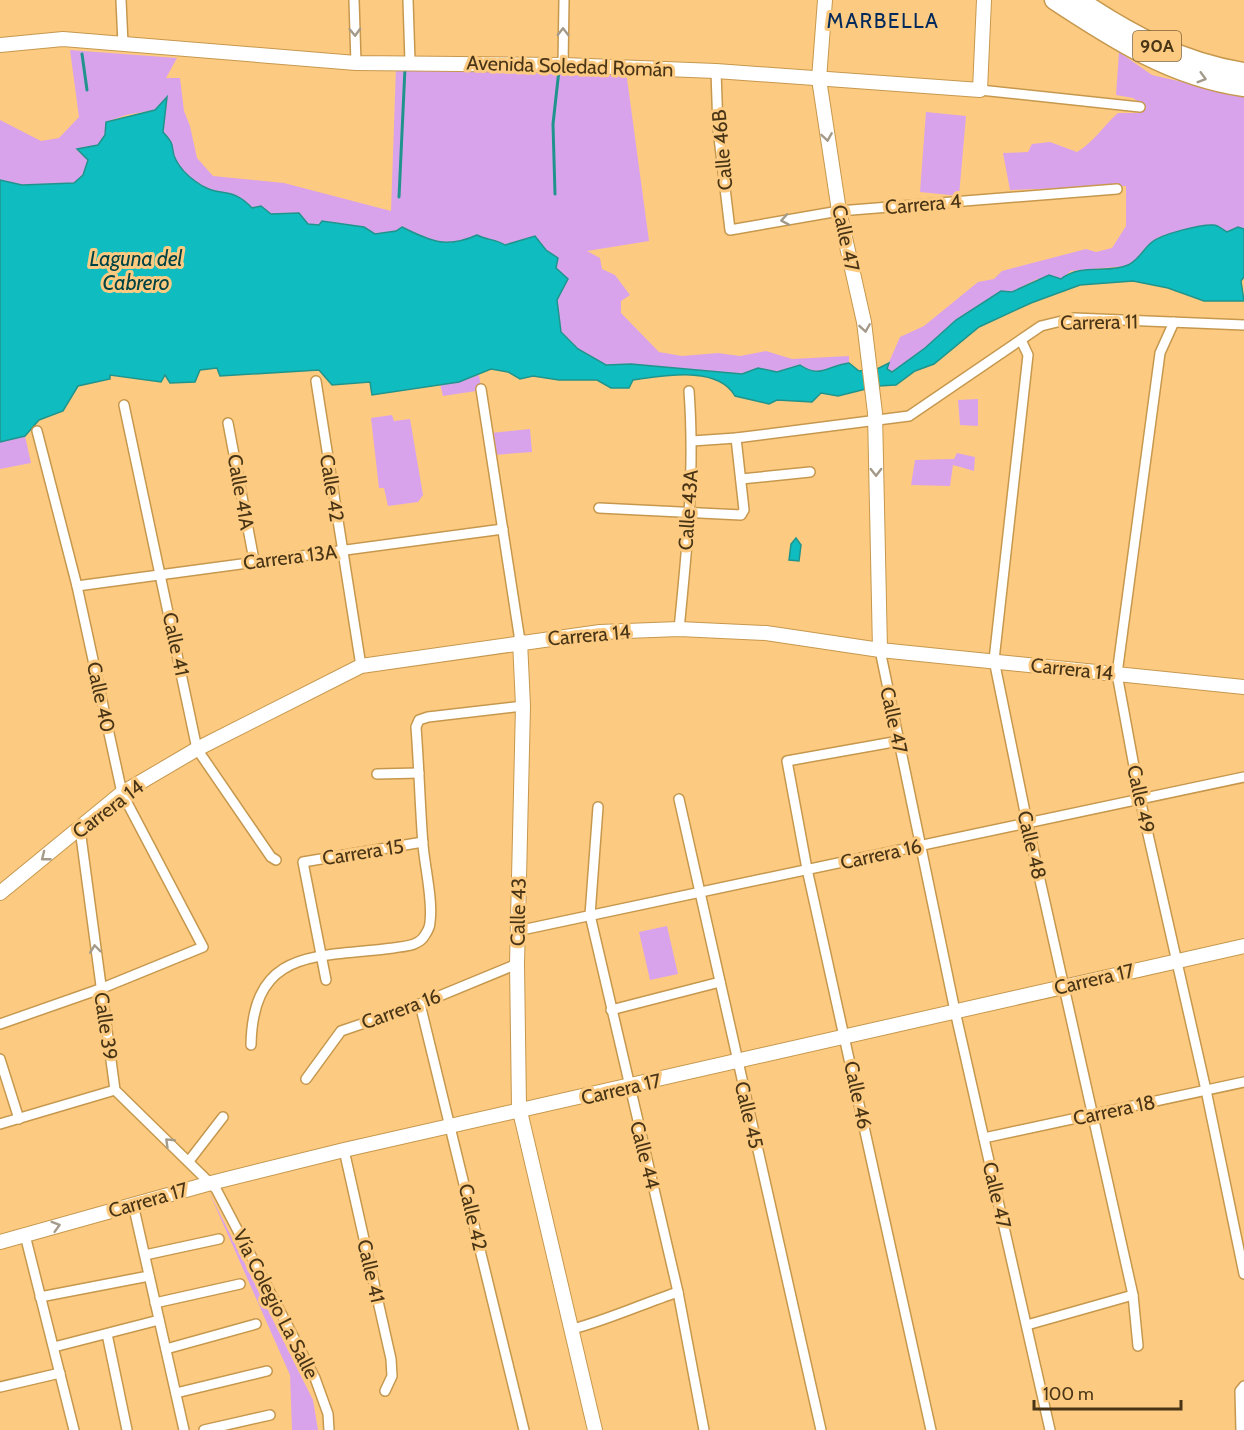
<svg xmlns="http://www.w3.org/2000/svg" width="1244" height="1430" viewBox="0 0 1244 1430" font-family="Cabin,sans-serif">
<style>
.green{fill:#d9a3ec}
.water{fill:#0fbcbf;stroke:#20948c;stroke-width:1.5}
.lines{fill:none;stroke-linecap:round;stroke-linejoin:round}
.stream{stroke:#20948c;stroke-width:3}
.street-casing{stroke:#c6984e;stroke-width:12}
.secondary-casing{stroke:#c6984e;stroke-width:16}
.highway-casing{stroke:#c6984e;stroke-width:21}
.street{stroke:#fff;stroke-width:9}
.secondary{stroke:#fff;stroke-width:14}
.highway{stroke:#fff;stroke-width:18}
.oneway{stroke:#a49a8a}
.labels{text-anchor:middle;stroke-width:6;stroke-linejoin:round;paint-order:stroke}
.shield{fill:#fccb81;stroke:#7f6236;stroke-width:1.5}
.shield-label{font-size:18px;font-weight:bold;fill:#493516}
.street-label{font-size:20px;fill:#493516;stroke:#fccb81}
.neighbourhood-label{font-size:21px;letter-spacing:1.5px;fill:#01295b;stroke:#fccb81}
.water-label{font-size:21px;font-style:italic;fill:#004345;stroke:#fccb81}
</style>
<rect width="100%" height="100%" fill="#fccb81"/>
<!-- green -->
<g class="green">
<path d="M70 50 177 58 166 78H180L184 111 190 126 197 158 213 176 284 183 391 211 396 67 626 71 649 241 587 251 600 258 602 269 615 275 630 295 621 301V313L659 352 682 356 718 353 740 356 766 351 792 359 849 356V363C826 366 821 379 799 365L777 372 758 368 742 374 631 364 606 365 578 349 560 332 557 300 568 279 556 268 558 258 546 250 535 236 505 245C495 239 486 240 477 235 446 249 430 241 402 227L396 231 375 234 364 227 323 221 319 225 308 224 299 213 271 214 261 206 252 208C230 184 219 200 195 181 188 176 180 168 176 160 169 148 178 148 163 132L167 99 155 110 126 115 106 122 105 135 98 145 77 150 88 160 83 175 74 183 22 185 0 180V120L41 141 59 138 79 117Z"/>
<path d="M1119 52 1152 75 1244 96V229L1238 227 1227 232 1215 225 1159 237 1144 249 1138 259 1126 266 1071 271 1061 279H1037L1012 292 1001 291 956 320 925 348 892 372 886 369 900 337 924 326 978 282 994 279 1002 271 1086 249 1096 252 1112 248 1126 226V186L1010 190 1003 153 1028 152 1032 144 1050 142 1077 152C1094 142 1103 126 1118 113H1141L1145 106 1133 98 1116 95Z"/>
<polygon points="926,112 966,116 959,196 920,192"/>
<polygon points="479,375 481,387 476,391 443,396 440,384 459,382"/>
<polygon points="978,399 978,426 960,425 958,400"/>
<polygon points="392,415 394,421 410,419 423,495 418,502 388,506 384,488 379,488 371,418"/>
<polygon points="530,429 532,452 493,455 491,433"/>
<polygon points="25,436 31,463 0,469 0,442"/>
<polygon points="957,453 975,457 974,471 953,465 950,486 911,485 915,460 954,459"/>
<polygon points="667,926 678,974 650,980 639,932"/>
<polygon points="209,1192 313,1400 318,1430 292,1430 290,1375"/>
</g>
<!-- water -->
<g class="water">
<path d="M167 97 163 132C178 148 169 147 176 160 180 168 188 176 195 181 219 200 230 184 252 208L261 206 271 214 299 213 308 224 319 225 322 221 364 227 375 234 396 231 402 227C430 241 446 249 477 235 486 240 496 239 505 245L535 236 546 250 558 258 556 268 568 279 557 300 561 332 578 349 606 365 631 364 742 374 758 368 777 372 800 365C821 379 826 366 849 363L859 371 877 369 889 363 887 369 892 372 925 348 956 320 1001 291 1012 292 1049 275 1061 279C1081 263 1107 274 1128 265 1139 260 1143 249 1152 242 1162 234 1201 224 1214 225 1218 225 1223 230 1227 232L1238 227 1244 229V277L1241 281 1244 301H1204L1168 288 1133 281 1080 285 1031 303 979 327 934 364 915 371 896 385 878 386 838 396 821 393 812 402 777 400 769 404 735 396C718 365 663 376 633 380L629 388H611L597 380H559L533 376 520 379 508 372 491 369 459 382 372 395 370 382 332 385 319 370 220 376 217 368 200 370 195 382 170 383 165 375 161 382 110 375V379L78 386 63 411 39 420 25 436 0 442V180L22 185 74 183 83 175 88 160 77 149 98 145 105 135 106 122 155 110Z"/>
<polygon points="796,538 801,545 799,561 789,560 791,544"/>
</g>
<g class="lines">
<!-- stream -->
<g class="stream">
<polyline points="82,54 87,90"/>
<polyline points="555,194 553,124 559,70"/>
<polyline points="399,197 405,68"/>
</g>
<defs>
<g id="street">
<polyline points="121,0 123,44"/>
<polyline points="354,0 356,63"/>
<polyline points="408,0 410,62"/>
<polyline points="563,65 564,0"/>
<polyline points="716,71 718,129 730,230 839,211 1117,189"/>
<polyline points="980,90 1140,107"/>
<polyline points="1174,322 1160,353 1117,674 1140,799 1206,1090 1244,1274"/>
<polyline points="1021,340 1028,355 994,660 1027,822 1133,1295 1138,1346"/>
<polyline points="316,381 361,666"/>
<polyline points="481,389 520,641"/>
<polyline points="124,405 197,749 271,857 276,860"/>
<polyline points="228,423 254,560"/>
<polyline points="692,441 736,438 909,416 1041,326 1074,318 1244,325"/>
<polyline points="741,479 810,472"/>
<polyline points="599,508 741,515 744,510 736,438"/>
<polyline points="77,586 503,529"/>
<path d="M679 629C687 550 695 471 689 391"/>
<polyline points="880,650 955,1011 1050,1430"/>
<polyline points="899,741 787,761 807,869 931,1430"/>
<polyline points="377,774 419,773"/>
<polyline points="679,799 821,1430"/>
<polyline points="598,807 590,915 678,1292 704,1430"/>
<polyline points="80,829 115,1090 216,1189 315,1378 328,1414 329,1430"/>
<polyline points="517,931 1244,777"/>
<polyline points="326,980 303,862 423,842"/>
<polyline points="420,1004 524,1430"/>
<polyline points="611,1010 720,982"/>
<polyline points="0,1024 100,989 203,947 122,793 77,586 37,431"/>
<path d="M251 1045C253 946 318 958 393 948 405 946 419 946 425 935 427 932 430 926 430 922 433 900 425 868 423 845 420 806 419 766 416 727L419 720 428 717 523 706"/>
<polyline points="0,1059 19,1119"/>
<polyline points="306,1079 341,1031 420,1004 517,964"/>
<polyline points="0,1124 115,1090"/>
<polyline points="984,1138 1244,1082"/>
<polyline points="344,1150 391,1359 392,1376 385,1391"/>
<polyline points="189,1161 223,1117"/>
<polyline points="133,1204 184,1430"/>
<polyline points="25,1235 74,1430"/>
<polyline points="145,1255 219,1239"/>
<polyline points="40,1297 149,1276"/>
<polyline points="155,1303 240,1284"/>
<polyline points="1027,1325 1133,1295"/>
<path d="M573 1329C610 1319 642 1304 678 1292"/>
<polyline points="107,1334 127,1430"/>
<polyline points="54,1347 159,1320"/>
<polyline points="166,1349 256,1324"/>
<polyline points="0,1387 60,1373"/>
<polyline points="176,1393 267,1371"/>
<polyline points="204,1430 270,1415"/>
<polyline points="1241,1430 1240,1391 1244,1386"/>
</g>
<g id="secondary">
<polyline points="825,0 819,79 839,211 864,322 875,413 880,650"/>
<polyline points="0,45 63,39 356,63 563,65 716,71 980,90 984,0"/>
<polyline points="520,641 523,706 517,964 519,1107 595,1430"/>
<polyline points="0,893 122,793 197,749 361,666 600,632 679,629 766,633 880,650 1244,687"/>
<polyline points="0,1242 211,1183 344,1150 1244,946"/>
</g>
<g id="highway">
<path d="M1054 0C1113 39 1172 77 1244 87"/>
<path d="M1079 0C1130 34 1183 63 1244 72"/>
</g>
</defs>
<!-- street casing -->
<use href="#street" class="street-casing"/>
<!-- secondary casing -->
<use href="#secondary" class="secondary-casing"/>
<!-- highway casing -->
<use href="#highway" class="highway-casing"/>
<!-- street -->
<use href="#street" class="street"/>
<!-- secondary -->
<use href="#secondary" class="secondary"/>
<!-- highway -->
<use href="#highway" class="highway"/>
</g>
<!-- one-way arrows -->
<defs><path id="oneway-chevron" d="M-2-3.5L2.5 0L-2 3.5" fill="none" stroke-width="1.6" stroke-linecap="round" stroke-linejoin="round" transform="scale(1.5)"/></defs>
<g class="oneway">
<use href="#oneway-chevron" transform="translate(355 32) rotate(88)"/>
<use href="#oneway-chevron" transform="translate(563 32) rotate(-90)"/>
<use href="#oneway-chevron" transform="translate(1202 78) rotate(16)"/>
<use href="#oneway-chevron" transform="translate(827 137) rotate(81)"/>
<use href="#oneway-chevron" transform="translate(785 220) rotate(170)"/>
<use href="#oneway-chevron" transform="translate(865 328) rotate(81)"/>
<use href="#oneway-chevron" transform="translate(876 472) rotate(89)"/>
<use href="#oneway-chevron" transform="translate(45 857) rotate(142)"/>
<use href="#oneway-chevron" transform="translate(95 949) rotate(-97)"/>
<use href="#oneway-chevron" transform="translate(169 1142) rotate(-136)"/>
<use href="#oneway-chevron" transform="translate(56 1226) rotate(-16)"/>
</g>
<g class="labels">
<!-- shield labels -->
<rect class="shield" x="1133" y="31" width="48" height="30" rx="4.5"/>
<g class="shield-label">
<text x="1157" y="52">90A</text>
</g>
<!-- street labels -->
<g class="street-label">
<text transform="translate(570 66) rotate(2)" y="7">Avenida Soledad Román</text>
<text transform="translate(722 150) rotate(-95)" y="7">Calle 46B</text>
<text transform="translate(923 204) rotate(-5)" y="7">Carrera 4</text>
<text transform="translate(846 238) rotate(78)" y="7">Calle 47</text>
<text transform="translate(1099 322) rotate(-1)" y="7">Carrera 11</text>
<text transform="translate(332 488) rotate(81)" y="7">Calle 42</text>
<text transform="translate(241 492) rotate(80)" y="7">Calle 41A</text>
<text transform="translate(688 510) rotate(-86)" y="7">Calle 43A</text>
<text transform="translate(290 557) rotate(-7)" y="7">Carrera 13A</text>
<text transform="translate(589 635) rotate(-5)" y="7">Carrera 14</text>
<text transform="translate(176 644) rotate(78)" y="7">Calle 41</text>
<text transform="translate(1072 669) rotate(6)" y="7">Carrera 14</text>
<text transform="translate(101 697) rotate(78)" y="7">Calle 40</text>
<text transform="translate(894 720) rotate(78)" y="7">Calle 47</text>
<text transform="translate(1141 799) rotate(78)" y="7">Calle 49</text>
<text transform="translate(108 809) rotate(-37)" y="7">Carrera 14</text>
<text transform="translate(1032 845) rotate(77)" y="7">Calle 48</text>
<text transform="translate(363 852) rotate(-9)" y="7">Carrera 15</text>
<text transform="translate(881 854) rotate(-12)" y="7">Carrera 16</text>
<text transform="translate(518 912) rotate(-89)" y="7">Calle 43</text>
<text transform="translate(1094 979) rotate(-13)" y="7">Carrera 17</text>
<text transform="translate(401 1009) rotate(-20)" y="7">Carrera 16</text>
<text transform="translate(106 1026) rotate(82)" y="7">Calle 39</text>
<text transform="translate(621 1089) rotate(-13)" y="7">Carrera 17</text>
<text transform="translate(858 1095) rotate(78)" y="7">Calle 46</text>
<text transform="translate(1114 1110) rotate(-12)" y="7">Carrera 18</text>
<text transform="translate(749 1115) rotate(77)" y="7">Calle 45</text>
<text transform="translate(645 1155) rotate(76)" y="7">Calle 44</text>
<text transform="translate(997 1195) rotate(77)" y="7">Calle 47</text>
<text transform="translate(148 1200) rotate(-16)" y="7">Carrera 17</text>
<text transform="translate(473 1217) rotate(77)" y="7">Calle 42</text>
<text transform="translate(371 1271) rotate(77)" y="7">Calle 41</text>
<text transform="translate(276 1304) rotate(63)" y="7">Vía Colegio La Salle</text>
</g>
<!-- neighbourhood labels -->
<g class="neighbourhood-label">
<text x="883" y="28">MARBELLA</text>
</g>
<!-- water labels -->
<g class="water-label">
<text x="136" y="266">Laguna del<tspan x="136" dy="24">Cabrero</tspan></text>
</g>
</g>
<!-- scale -->
<path d="M1034 1400v9h147v-9" fill="none" stroke="#493516" stroke-width="3"/>
<text x="1043" y="1400" font-size="18" fill="#493516" stroke="#fccb81" stroke-width="4.5" paint-order="stroke">100 m</text>
</svg>
